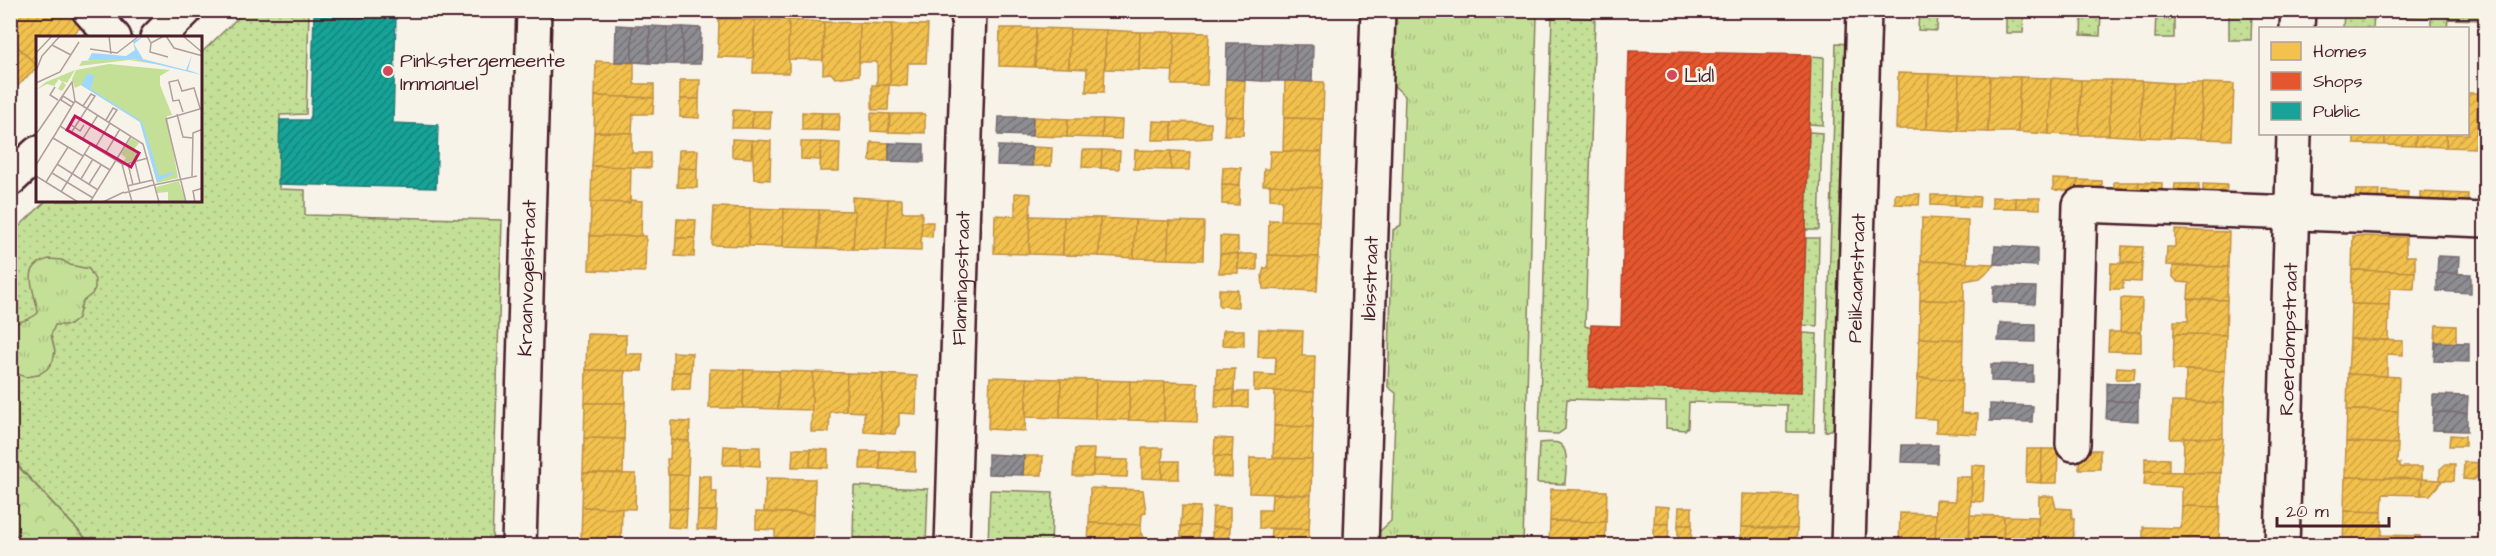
<svg xmlns="http://www.w3.org/2000/svg" width="2496" height="556" viewBox="0 0 2496 556" font-family="'Architects Daughter',sans-serif">
<style>
.grass{fill:url(#grass-dots);stroke:#878061;stroke-width:1.5}
.forest{fill:url(#forest-crowns);stroke:#878061;stroke-width:1.5}
.park{fill:url(#park-tufts);stroke:#878061;stroke-width:1.5}
.homes{fill:url(#homes-hatch);stroke:#c09044;stroke-width:1.5}
.shops{fill:url(#shops-hatch);stroke:#b6462d;stroke-width:1.5}
.public{fill:url(#public-hatch);stroke:#267b77;stroke-width:1.5}
.industry{fill:url(#industry-hatch);stroke:#796c73;stroke-width:1.5}
.lines{fill:none;stroke-linecap:round;stroke-linejoin:round}
.minor-casing{stroke:#4a1f2b;stroke-width:38}
.minor{stroke:#f7f3e8;stroke-width:33}
.poi-dot{fill:#d1495b;stroke:#f7f3e8;stroke-width:2}
.labels{text-anchor:middle;stroke-width:6;stroke-linejoin:round;paint-order:stroke}
.poi-label{font-size:20px;fill:#4a1f2b;stroke:#f7f3e8;text-anchor:start}
.street-label{font-size:20px;fill:#4a1f2b;stroke:#f7f3e8}
.inset-road{fill:none;stroke:#b29e9c;stroke-width:1.5}
.view{fill:#c2185b;fill-opacity:0.15;stroke:#c2185b;stroke-width:3}
.inset-edge{fill:none;stroke:#4a1f2b;stroke-width:3}
</style>
<defs>
<pattern id="grass-dots" width="8" height="8" patternUnits="userSpaceOnUse" patternTransform="scale(1.5)"><rect width="8" height="8" fill="#c4e097"/><path d="M2 2h.1M6 6h.1" fill="none" stroke="#aac082" stroke-width="1.8" stroke-linecap="round"/></pattern>
<pattern id="forest-crowns" width="20" height="18" patternUnits="userSpaceOnUse" patternTransform="scale(1.5)"><rect width="20" height="18" fill="#c4e097"/><path d="M2 6a3 3 0 1 1 6 0M12 15a3 3 0 1 1 6 0" fill="none" stroke="#aac082"/></pattern>
<pattern id="park-tufts" width="24" height="20" patternUnits="userSpaceOnUse" patternTransform="scale(1.5)"><rect width="24" height="20" fill="#c4e097"/><path d="M3 7l-1-3M5 7V3M7 7l1-3M15 17l-1-3M17 17v-4M19 17l1-3" fill="none" stroke="#aac082"/></pattern>
<pattern id="homes-hatch" width="6" height="6" patternUnits="userSpaceOnUse" patternTransform="scale(1.5)"><rect width="6" height="6" fill="#f2c14e"/><path d="M-1 1l2-2M0 6l6-6M5 7l2-2" fill="none" stroke="#d1a544"/></pattern>
<pattern id="shops-hatch" width="6" height="6" patternUnits="userSpaceOnUse" patternTransform="scale(1.5)"><rect width="6" height="6" fill="#e4572e"/><path d="M-1 1l2-2M0 6l6-6M5 7l2-2" fill="none" stroke="#bb4727"/></pattern>
<pattern id="public-hatch" width="6" height="6" patternUnits="userSpaceOnUse" patternTransform="scale(1.5)"><rect width="6" height="6" fill="#17a398"/><path d="M-1 1l2-2M0 6l6-6M5 7l2-2" fill="none" stroke="#17847c"/></pattern>
<pattern id="industry-hatch" width="6" height="6" patternUnits="userSpaceOnUse" patternTransform="scale(1.5)"><rect width="6" height="6" fill="#8d8d92"/><path d="M-1 1l2-2M0 6l6-6M5 7l2-2" fill="none" stroke="#757377"/></pattern>
</defs>
<rect width="100%" height="100%" fill="#f7f3e8"/>
<filter id="ink" filterUnits="userSpaceOnUse"><feTurbulence type="fractalNoise" baseFrequency=".0167" numOctaves="2"/><feDisplacementMap in="SourceGraphic" scale="12" xChannelSelector="R" yChannelSelector="G"/><feConvolveMatrix kernelMatrix="1 2 1 2 8 2 1 2 1" color-interpolation-filters="sRGB"/></filter>
<g filter="url(#ink)">
<!-- grass -->
<g class="grass">
<polygon points="245,11 309,11 306,114 280,115 279,189 305,190 305,215 502,220 492,545 92,545 11,458 11,234 46,201 201,201 201,53"/>
<polygon points="1919,11 1938,11 1937,31 1918,30"/>
<polygon points="2006,11 2024,11 2023,33 2006,33"/>
<polygon points="2082,11 2101,11 2100,36 2081,35"/>
<polygon points="2156,11 2174,11 2174,38 2155,38"/>
<polygon points="2202,11 2252,11 2251,40 2229,40 2229,11"/>
<polygon points="2344,11 2485,11 2485,20 2448,19 2447,28 2431,28 2431,18 2374,16 2373,28 2343,28"/>
<polygon points="1552,16 1595,18 1585,326 1801,393 1803,333 1817,334 1814,432 1787,432 1787,405 1689,402 1688,427 1685,430 1666,428 1666,402 1567,399 1565,429 1558,434 1539,433"/>
<polygon points="1836,43 1848,44 1836,428 1825,432"/>
<polygon points="1810,56 1824,57 1823,125 1809,124"/>
<polygon points="1809,132 1822,133 1819,230 1806,230"/>
<polygon points="1806,238 1819,238 1817,326 1803,325"/>
<path d="M1539 443C1545 443 1552 441 1558 443 1571 448 1565 473 1565 484L1537 483Z"/>
<polygon points="854,486 928,489 926,545 853,545"/>
<polygon points="990,490 1053,492 1051,545 988,545"/>
</g>
<!-- forest -->
<polygon class="forest" points="10,458 88,541 83,545 25,545 11,530"/>
<!-- park -->
<g class="park">
<polygon points="1394,11 1537,16 1523,545 1377,546 1378,533 1391,521 1396,393 1388,387 1393,230 1401,225 1405,96 1392,84"/>
<path d="M49 259 62 260 70 265 89 269 95 280V288L92 294 82 302 78 318 70 325H55L51 335 55 351 53 361 47 369 38 375 25 377 11 371V327C20 320 29 321 38 313 36 292 18 267 49 259Z"/>
</g>
<!-- homes -->
<g class="homes">
<polygon points="10,10 69,10 83,25 69,38 38,38 38,67 10,39"/>
<polygon points="719,19 755,20 753,58 718,57"/>
<polygon points="755,20 789,20 789,73 753,73"/>
<polygon points="789,20 824,22 823,60 788,59"/>
<polygon points="824,22 860,23 859,75 835,78 831,73 823,74"/>
<polygon points="860,23 892,24 890,85 877,85 877,62 859,62"/>
<polygon points="892,24 928,25 926,63 908,63 907,86 890,85"/>
<polygon points="1000,28 1036,28 1035,67 999,66"/>
<polygon points="1036,28 1070,29 1069,68 1035,67"/>
<polygon points="1070,29 1106,30 1104,92 1086,92 1087,69 1069,68"/>
<polygon points="1106,30 1140,32 1139,70 1105,69"/>
<polygon points="1140,32 1175,32 1174,71 1139,70"/>
<polygon points="1175,32 1209,33 1207,85 1172,85"/>
<polygon points="10,39 38,67 12,91 10,90"/>
<polygon points="596,61 634,63 634,84 654,84 654,98 595,96"/>
<polygon points="1898,73 1929,74 1927,129 1896,129"/>
<polygon points="1929,74 1959,75 1958,131 1927,129"/>
<polygon points="1959,75 1990,76 1988,132 1958,131"/>
<polygon points="1990,76 2020,77 2018,132 1988,132"/>
<polygon points="2020,77 2051,78 2049,134 2018,132"/>
<polygon points="2051,78 2081,80 2079,135 2049,134"/>
<polygon points="1226,79 1245,80 1244,117 1225,116"/>
<polygon points="680,80 700,80 699,99 680,99"/>
<polygon points="2081,80 2111,80 2109,135 2079,135"/>
<polygon points="2111,80 2142,81 2140,137 2109,135"/>
<polygon points="1285,81 1324,82 1323,119 1284,118"/>
<polygon points="2142,81 2172,83 2170,138 2140,137"/>
<polygon points="2172,83 2202,83 2201,139 2170,138"/>
<polygon points="2202,83 2234,84 2232,140 2201,139"/>
<polygon points="872,85 889,85 888,110 872,110"/>
<polygon points="2468,93 2478,93 2476,148 2446,147 2446,134 2468,134"/>
<polygon points="2478,93 2486,93 2486,148 2476,148"/>
<polygon points="595,96 654,98 653,114 633,114 632,133 594,132"/>
<polygon points="680,99 699,99 699,118 680,117"/>
<polygon points="733,110 753,111 752,128 732,128"/>
<polygon points="753,111 771,111 770,129 752,128"/>
<polygon points="802,112 822,113 821,130 802,130"/>
<polygon points="822,113 840,113 839,131 821,130"/>
<polygon points="871,113 890,114 889,132 871,131"/>
<polygon points="890,114 925,114 925,133 889,132"/>
<polygon points="1225,116 1244,117 1243,135 1224,135"/>
<polygon points="1033,117 1068,119 1067,137 1032,136"/>
<polygon points="1284,118 1323,119 1322,152 1283,151"/>
<polygon points="1068,119 1103,119 1102,138 1067,137"/>
<polygon points="1103,119 1122,120 1121,139 1102,138"/>
<polygon points="1153,121 1172,122 1172,140 1152,140"/>
<polygon points="1172,122 1211,123 1211,138 1172,140"/>
<polygon points="594,132 632,133 632,153 651,153 651,168 592,166"/>
<polygon points="2354,134 2385,134 2385,145 2354,144"/>
<polygon points="2385,134 2416,134 2415,146 2385,145"/>
<polygon points="2416,134 2446,134 2446,147 2415,146"/>
<polygon points="732,139 752,140 751,158 732,157"/>
<polygon points="752,140 771,141 770,180 754,179"/>
<polygon points="801,142 821,142 820,160 801,159"/>
<polygon points="821,142 840,143 839,171 820,171"/>
<polygon points="871,142 889,143 889,161 870,161"/>
<polygon points="1032,147 1052,148 1051,166 1032,166"/>
<polygon points="679,150 698,150 697,169 678,168"/>
<polygon points="1083,150 1102,150 1101,168 1082,167"/>
<polygon points="1102,150 1120,151 1119,169 1101,168"/>
<polygon points="1135,150 1171,151 1171,170 1134,169"/>
<polygon points="1171,151 1190,152 1189,170 1171,170"/>
<polygon points="1270,151 1322,152 1321,188 1263,185 1264,169 1269,169"/>
<polygon points="592,166 631,167 630,203 591,202"/>
<polygon points="1223,167 1241,168 1240,185 1222,184"/>
<polygon points="678,168 697,169 697,188 677,187"/>
<polygon points="2053,179 2078,180 2077,191 2053,190"/>
<polygon points="2078,180 2102,181 2102,192 2077,191"/>
<polygon points="2114,182 2139,182 2138,193 2114,192"/>
<polygon points="2139,182 2162,183 2162,194 2138,193"/>
<polygon points="1222,184 1240,185 1239,205 1222,204"/>
<polygon points="2175,184 2199,184 2199,195 2174,194"/>
<polygon points="2203,184 2227,185 2226,196 2203,195"/>
<polygon points="1270,185 1321,188 1319,221 1281,221 1282,200 1270,199"/>
<polygon points="2356,190 2380,190 2379,201 2355,200"/>
<polygon points="2383,191 2408,192 2407,202 2383,202"/>
<polygon points="2420,192 2444,193 2444,203 2420,203"/>
<polygon points="1015,193 1031,194 1029,254 994,253 995,215 1015,216"/>
<polygon points="2444,193 2468,194 2468,204 2444,203"/>
<polygon points="1895,194 1920,194 1919,205 1895,204"/>
<polygon points="1931,195 1955,195 1955,206 1931,205"/>
<polygon points="1955,195 1980,197 1979,207 1955,206"/>
<polygon points="852,197 888,199 886,250 853,249 855,211 852,211"/>
<polygon points="1992,197 2016,198 2016,208 1992,208"/>
<polygon points="2016,198 2040,198 2040,209 2016,208"/>
<polygon points="888,199 902,199 902,212 922,212 921,251 886,250"/>
<polygon points="630,200 642,201 641,237 590,236 591,202 630,203"/>
<polygon points="714,207 750,208 749,246 712,245"/>
<polygon points="750,208 784,209 783,247 749,246"/>
<polygon points="784,209 819,210 818,248 783,247"/>
<polygon points="819,210 855,211 853,249 818,248"/>
<polygon points="1030,216 1064,217 1063,255 1029,254"/>
<polygon points="1064,217 1100,218 1099,256 1063,255"/>
<polygon points="1100,218 1135,220 1134,258 1099,256"/>
<polygon points="1922,218 1968,220 1967,263 1921,261"/>
<polygon points="677,219 696,220 695,238 676,238"/>
<polygon points="1135,220 1169,221 1168,259 1134,258"/>
<polygon points="1269,220 1319,221 1319,257 1268,255"/>
<polygon points="1169,221 1204,222 1203,260 1168,259"/>
<polygon points="922,222 933,222 932,237 921,236"/>
<polygon points="2175,230 2229,232 2228,267 2166,265 2167,247 2175,247"/>
<polygon points="590,236 646,236 645,272 589,270"/>
<polygon points="1220,236 1238,237 1238,254 1220,254"/>
<polygon points="2353,236 2406,237 2406,256 2415,256 2415,272 2352,270"/>
<polygon points="676,238 695,238 694,257 675,256"/>
<polygon points="2122,246 2143,247 2142,264 2121,262"/>
<polygon points="1220,254 1238,254 1238,273 1219,273"/>
<polygon points="1238,254 1257,254 1257,270 1238,269"/>
<polygon points="1268,255 1319,257 1317,291 1263,289 1262,275 1264,268 1268,268"/>
<polygon points="1921,261 1994,264 1995,265 1980,278 1964,281 1964,301 1920,300"/>
<polygon points="2111,263 2142,264 2141,282 2123,281 2123,289 2110,289"/>
<polygon points="2173,266 2228,267 2227,300 2188,299 2189,283 2178,282 2173,277"/>
<polygon points="2352,270 2415,272 2414,289 2390,288 2389,305 2351,304"/>
<polygon points="1219,289 1238,290 1238,307 1219,306"/>
<polygon points="2121,298 2142,299 2141,332 2120,332"/>
<polygon points="2188,299 2227,300 2226,335 2174,334 2174,321 2188,321"/>
<polygon points="1920,300 1964,301 1963,340 1919,338"/>
<polygon points="2351,304 2389,305 2388,340 2350,339"/>
<polygon points="2436,325 2456,326 2456,343 2435,342"/>
<polygon points="1259,329 1303,331 1302,356 1315,356 1314,392 1254,391 1254,374 1275,375 1276,357 1258,357"/>
<polygon points="1223,330 1244,330 1244,346 1222,345"/>
<polygon points="2109,332 2141,332 2141,352 2108,351"/>
<polygon points="587,334 626,335 626,354 643,354 642,371 586,370"/>
<polygon points="2174,334 2226,335 2225,371 2173,370"/>
<polygon points="1919,338 1963,340 1962,380 1918,378"/>
<polygon points="2350,339 2403,341 2403,355 2387,354 2387,376 2348,374"/>
<polygon points="673,352 692,353 691,372 673,372"/>
<polygon points="2117,367 2135,368 2134,379 2116,379"/>
<polygon points="710,369 744,370 743,408 709,408"/>
<polygon points="1217,369 1235,369 1234,390 1216,389"/>
<polygon points="586,370 625,371 625,403 585,403"/>
<polygon points="744,370 779,371 778,409 743,408"/>
<polygon points="2186,370 2225,371 2223,403 2185,402"/>
<polygon points="779,371 813,372 812,410 778,409"/>
<polygon points="673,372 691,372 690,389 672,389"/>
<polygon points="813,372 847,373 846,411 830,412 829,432 811,432"/>
<polygon points="847,373 883,374 881,433 864,432 864,412 846,411"/>
<polygon points="883,374 917,376 916,414 899,413 899,425 896,429 895,434 881,433"/>
<polygon points="2348,374 2399,377 2398,411 2347,410"/>
<polygon points="990,377 1027,378 1025,431 988,429"/>
<polygon points="1027,378 1061,379 1060,418 1026,417"/>
<polygon points="1918,378 1962,380 1961,413 1978,414 1977,434 1936,432 1936,419 1916,418"/>
<polygon points="1061,379 1096,380 1095,419 1060,418"/>
<polygon points="1096,380 1130,381 1129,420 1095,419"/>
<polygon points="1130,381 1165,382 1164,421 1129,420"/>
<polygon points="1165,382 1198,383 1197,422 1164,421"/>
<polygon points="1216,389 1234,390 1234,407 1215,407"/>
<polygon points="1275,391 1314,392 1313,427 1274,426"/>
<rect x="1234" y="392" width="14" height="15"/>
<polygon points="2172,402 2223,403 2223,438 2170,439"/>
<polygon points="585,403 625,403 624,439 584,438"/>
<polygon points="2347,410 2398,411 2397,444 2346,442"/>
<polygon points="671,421 690,422 689,441 671,440"/>
<polygon points="1274,426 1313,427 1312,459 1273,458"/>
<polygon points="2450,435 2465,436 2465,446 2449,446"/>
<polygon points="2184,437 2223,438 2221,473 2183,472"/>
<polygon points="584,438 624,439 623,473 583,473"/>
<polygon points="1215,438 1233,439 1232,457 1214,456"/>
<polygon points="671,440 689,441 688,475 668,475 667,459 670,459"/>
<polygon points="2346,442 2398,444 2397,463 2400,463 2400,467 2422,467 2422,479 2345,477"/>
<polygon points="724,446 741,447 741,465 723,465"/>
<polygon points="741,447 760,447 760,466 741,465"/>
<polygon points="1142,448 1163,448 1162,479 1142,478"/>
<polygon points="793,449 811,449 810,467 792,467"/>
<polygon points="811,449 828,450 828,468 810,467"/>
<polygon points="1075,449 1094,449 1093,476 1073,476"/>
<polygon points="2027,449 2042,449 2041,483 2026,482"/>
<polygon points="2042,449 2058,449 2057,483 2041,483"/>
<polygon points="2080,450 2100,450 2100,469 2079,469"/>
<polygon points="861,451 880,451 880,469 860,469"/>
<polygon points="880,451 915,452 915,471 880,469"/>
<polygon points="1024,456 1043,456 1042,475 1023,475"/>
<polygon points="1214,456 1232,457 1232,477 1213,476"/>
<polygon points="1250,458 1312,459 1311,495 1249,493"/>
<polygon points="2145,458 2169,459 2169,472 2145,471"/>
<polygon points="1093,459 1128,460 1127,477 1093,476"/>
<rect x="1162" y="461" width="17" height="18"/>
<polygon points="2464,462 2482,463 2481,473 2474,480 2463,479"/>
<polygon points="2446,464 2455,464 2454,481 2440,480 2440,469"/>
<polygon points="1972,465 1985,466 1983,502 1971,501"/>
<polygon points="2145,471 2221,473 2220,507 2182,506 2182,487 2144,485"/>
<polygon points="583,473 636,474 635,509 582,507"/>
<polygon points="669,475 688,475 687,509 669,509"/>
<polygon points="699,476 711,476 711,492 717,492 716,511 698,511"/>
<polygon points="1956,477 1972,477 1969,546 1935,546 1936,500 1955,501"/>
<polygon points="2345,477 2422,479 2421,495 2383,494 2382,512 2344,511"/>
<polygon points="766,478 815,479 814,514 764,512"/>
<polygon points="2422,479 2440,480 2442,481 2430,495 2421,495"/>
<polygon points="1090,488 1143,490 1146,512 1142,515 1141,525 1089,523"/>
<polygon points="1551,489 1607,491 1606,522 1550,521"/>
<polygon points="1272,494 1311,495 1309,529 1259,528 1259,510 1271,510"/>
<polygon points="1742,494 1798,496 1797,529 1741,527"/>
<polygon points="2039,496 2053,496 2056,508 2071,509 2072,518 2074,518 2073,546 2038,546"/>
<polygon points="1182,506 1200,507 1199,526 1181,526"/>
<polygon points="1655,506 1669,507 1669,524 1654,524"/>
<polygon points="2182,506 2220,507 2219,543 2143,541 2143,527 2181,528"/>
<polygon points="582,507 622,508 621,542 581,541"/>
<polygon points="1213,507 1230,508 1230,528 1212,527"/>
<polygon points="1679,507 1692,507 1692,525 1678,525"/>
<polygon points="669,509 687,509 686,528 668,527"/>
<polygon points="698,511 717,511 716,530 697,529"/>
<polygon points="2344,511 2382,512 2382,535 2420,536 2420,546 2343,545"/>
<polygon points="756,512 814,514 813,546 775,546 775,530 756,529"/>
<polygon points="1900,513 1936,514 1935,546 1899,546"/>
<polygon points="1970,515 2004,516 2003,546 1969,546"/>
<polygon points="2004,516 2038,517 2038,546 2003,546"/>
<polygon points="1550,521 1606,522 1605,546 1549,546"/>
<polygon points="1089,523 1141,525 1141,535 1143,535 1146,546 1088,546"/>
<polygon points="1654,524 1669,524 1668,542 1654,542"/>
<polygon points="1678,525 1692,525 1691,543 1678,542"/>
<polygon points="1181,526 1199,526 1199,545 1181,544"/>
<polygon points="1212,527 1230,528 1229,545 1212,545"/>
<polygon points="1741,527 1797,529 1796,546 1740,546"/>
<polygon points="1271,529 1309,529 1309,546 1270,546"/>
<polygon points="581,541 621,542 620,546 581,546"/>
<polygon points="2137,541 2166,542 2166,546 2136,546"/>
<polygon points="2181,542 2219,543 2219,546 2181,546"/>
</g>
<!-- shops -->
<polygon class="shops" points="1629,51 1811,55 1801,393 1589,387 1591,325 1621,326"/>
<!-- public -->
<polygon class="public" points="312,10 373,10 373,15 396,16 393,123 438,125 436,188 278,184 280,120 309,120 311,116 314,14"/>
<!-- industry -->
<g class="industry">
<polygon points="616,25 632,26 632,62 615,62"/>
<polygon points="632,26 650,26 649,63 632,62"/>
<polygon points="650,26 667,27 666,64 649,63"/>
<polygon points="667,27 683,27 683,64 666,64"/>
<polygon points="683,27 701,28 700,64 683,64"/>
<polygon points="1227,43 1246,43 1245,80 1226,79"/>
<polygon points="1246,43 1263,44 1262,81 1245,80"/>
<polygon points="1263,44 1280,44 1278,81 1262,81"/>
<polygon points="1280,44 1296,45 1295,81 1278,81"/>
<polygon points="1296,45 1313,45 1312,82 1295,81"/>
<polygon points="999,117 1033,117 1032,136 998,135"/>
<polygon points="889,143 924,144 924,162 889,161"/>
<polygon points="998,146 1032,147 1032,166 997,165"/>
<polygon points="1995,246 2037,248 2037,266 1994,264"/>
<polygon points="2438,256 2459,257 2458,273 2437,273"/>
<polygon points="2437,273 2471,274 2471,293 2437,291"/>
<polygon points="1994,286 2036,287 2035,304 1993,302"/>
<polygon points="2000,323 2035,324 2035,342 1998,341"/>
<polygon points="2435,342 2469,343 2469,362 2434,361"/>
<polygon points="1991,364 2033,365 2033,382 1991,381"/>
<polygon points="2107,383 2139,384 2138,402 2107,401"/>
<polygon points="2433,395 2468,396 2467,413 2433,412"/>
<polygon points="2107,401 2138,402 2138,421 2106,419"/>
<polygon points="1990,404 2033,406 2032,422 1990,421"/>
<polygon points="2433,412 2467,413 2467,431 2432,430"/>
<polygon points="1902,445 1938,445 1937,463 1901,462"/>
<polygon points="988,454 1024,456 1023,475 988,474"/>
</g>
<g class="lines">
<defs>
<g id="minor">
<polyline points="89,10 114,38"/>
<polyline points="2297,28 2298,10"/>
<polyline points="157,38 185,10"/>
<polyline points="10,179 38,153"/>
<polyline points="2073,444 2080,205 2486,220"/>
<path id="s1" d="M519 546 534 10"/>
<path id="s2" d="M952 546 969 10"/>
<path id="s3" d="M1361 546 1378 10"/>
<path id="s4" d="M1848 546 1864 10"/>
<path id="s5" d="M2282 546 2294 134"/>
</g>
</defs>
<!-- minor casing -->
<use href="#minor" class="minor-casing"/>
<!-- minor -->
<use href="#minor" class="minor"/>
</g>
</g>
<!-- markers -->
<g class="poi-dot">
<circle cx="388" cy="71" r="6"/>
<circle cx="1672" cy="75" r="6"/>
</g>
<g class="labels">
<!-- poi labels -->
<g class="poi-label">
<text x="400" y="67">Pinkstergemeente<tspan x="400" dy="23">Immanuel</tspan></text>
<text x="1684" y="82">Lidl</text>
</g>
<!-- street labels -->
<g class="street-label">
<text dy="7" stroke="none"><textPath href="#s1" startOffset="268">Kraanvogelstraat</textPath></text>
<text dy="7" stroke="none"><textPath href="#s2" startOffset="268">Flamingostraat</textPath></text>
<text dy="7" stroke="none"><textPath href="#s3" startOffset="268">Ibisstraat</textPath></text>
<text dy="7" stroke="none"><textPath href="#s4" startOffset="268">Pelikaanstraat</textPath></text>
<text dy="7" stroke="none"><textPath href="#s5" startOffset="207">Roerdompstraat</textPath></text>
</g>
</g>
<!-- overview -->
<g transform="translate(36 36)">
<rect width="166" height="166" fill="#f7f3e8"/>
<path d="M39 34 31 47 26 45 30 49 26 55 22 53 26 46 23 43 18 50 11 48 0 54 10 46ZM95 102 103 107 99 112 102 124 86 127 90 122 85 118Z" fill="#c4e097"/>
<path d="M78 22 107 24 132 30 93 24 43 30 46 25Z" fill="#c4e097"/>
<path d="M73 28 134 34 124 40V49L136 79 131 80 142 142 121 147 104 86 45 49 39 52 36 43 40 34ZM143 145 150 166H132V156L121 157 120 151Z" fill="#c4e097"/>
<path d="M108 0 98 8 107 23 150 34 156 19 152 34 166 39 98 23 52 24 56 17 90 20 99 14 97 5ZM52 37 58 40 55 53 104 84 107 88 123 140 131 137 124 141 135 136 138 137 121 146 104 86 45 49Z" fill="#9fd7ff"/>
<path class="inset-road" d="M73 0 75 18M111 0 115 7 128 0M130 0 138 12 167 20M147 0 167 17M115 7 114 16 132 21M16 9 35 19M54 13 81 17 103 0M0 17 16 0M0 35 6 20 24 0M0 47 24 36 43 6M19 51 14 59 22 64M39 65 107 108 123 166M36 71 25 64 27 60 38 67M147 76 143 64 137 65 133 46 142 44 146 55 158 52 164 72M141 78 147 101 157 102M37 82 34 88 44 95 48 89M70 84 77 72 81 74 73 86M24 90 86 128 96 166M1 97 36 46 39 65 17 102M35 97 59 60 55 58 47 70M17 102 47 120M46 104 62 79M59 112 74 87M48 118 74 134M69 118 84 93M99 126 104 147M21 128 62 154M92 128 97 149M0 129 18 100M86 129 112 122M16 137 57 162M0 140 42 166M156 140 157 97 167 93M45 143 57 123M10 146 32 111M53 148 65 129M91 150 117 144M113 150 161 140M25 156 54 109M88 157 114 150M54 166 95 100M67 166 88 156M150 166 130 83 167 72M159 166 157 155 167 152"/>
<path class="view" d="M39 80 103 117 95 131 31 94Z"/>
<rect width="166" height="166" class="inset-edge"/>
</g>
<!-- margin -->
<rect width="2496" height="556" fill="none" stroke="#f7f3e8" stroke-width="36"/>
<rect x="18" y="18" width="2460" height="520" fill="none" stroke="#4a1f2b" stroke-width="2" filter="url(#ink)"/>
<!-- legend -->
<rect x="2259" y="27" width="210" height="108" fill="#f7f3e8" stroke="#b29e9c" stroke-width="1.5"/>
<rect x="2271" y="42" width="30" height="18" fill="#f2c14e" stroke="#b29e9c" stroke-width="1.5"/>
<text x="2313" y="57" font-size="18" fill="#4a1f2b">Homes</text>
<rect x="2271" y="72" width="30" height="18" fill="#e4572e" stroke="#b29e9c" stroke-width="1.5"/>
<text x="2313" y="87" font-size="18" fill="#4a1f2b">Shops</text>
<rect x="2271" y="102" width="30" height="18" fill="#17a398" stroke="#b29e9c" stroke-width="1.5"/>
<text x="2313" y="117" font-size="18" fill="#4a1f2b">Public</text>
<!-- scale -->
<path d="M2277 517v9h112v-9" fill="none" stroke="#4a1f2b" stroke-width="3"/>
<text x="2286" y="517" font-size="18" fill="#4a1f2b" stroke="#f7f3e8" stroke-width="4.5" paint-order="stroke">20 m</text>
</svg>
